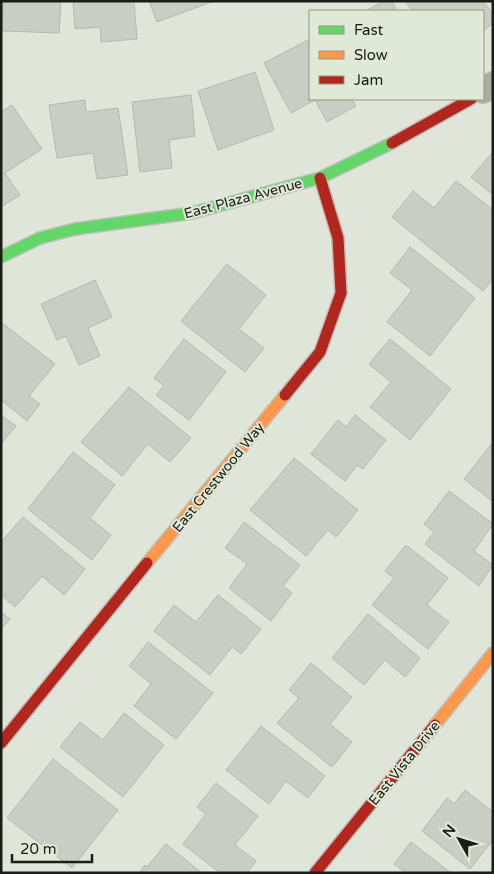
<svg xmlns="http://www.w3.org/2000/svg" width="494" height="874" viewBox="0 0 494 874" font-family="'Varela Round',sans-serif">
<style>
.building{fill:#c9cdc4;stroke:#b5b8b0}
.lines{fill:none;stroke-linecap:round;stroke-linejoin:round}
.street-casing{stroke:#bdc0b8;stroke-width:26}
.fast-casing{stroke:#bdc0b8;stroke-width:14}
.slow-casing{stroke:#bdc0b8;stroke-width:14}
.jam-casing{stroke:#bdc0b8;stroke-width:14}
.street{stroke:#a7ae9e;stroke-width:24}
.fast{stroke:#63d668;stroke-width:11}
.slow{stroke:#ff974d;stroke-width:11}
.jam{stroke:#b3261e;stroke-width:11}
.labels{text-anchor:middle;stroke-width:4;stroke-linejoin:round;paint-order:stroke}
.street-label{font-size:14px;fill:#1b1e17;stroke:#e0e9d6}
</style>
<rect width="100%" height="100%" fill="#e0e5da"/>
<!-- building -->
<g class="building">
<polygon points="3,1 61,1 59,33 2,31"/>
<polygon points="73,1 134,1 137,39 101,42 100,27 75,29"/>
<polygon points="149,1 214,1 157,22"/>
<polygon points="384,1 392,1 397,11 365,11"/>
<polygon points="405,1 483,1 493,14 493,23 483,31 483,11 413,11"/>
<polygon points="310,39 310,99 352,99 356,106 327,122 315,100 291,113 264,63"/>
<polygon points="255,72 274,130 218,150 198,91"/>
<polygon points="191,95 195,136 169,140 172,168 140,172 132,102"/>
<polygon points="85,100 86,112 118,108 128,175 97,179 93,153 57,158 49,105"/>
<polygon points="12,105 42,149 5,173 20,195 1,207 1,112"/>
<polygon points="492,153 493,154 493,195 471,177"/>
<polygon points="456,181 493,210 493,279 483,291 392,217 413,191 434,208"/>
<polygon points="410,247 475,298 430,356 387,322 412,290 390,273"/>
<polygon points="227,264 266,295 239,329 264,348 245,372 181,321"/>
<polygon points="95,280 112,317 88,328 100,356 79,365 66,336 57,340 41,304"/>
<polygon points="1,322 55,364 29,396 40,404 27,421 1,400"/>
<polygon points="184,339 226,372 189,420 156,395 164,386 154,378"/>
<polygon points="390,339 451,389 410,440 370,407 391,382 369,364"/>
<polygon points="129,387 191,438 170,462 148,444 122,476 81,442"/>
<polygon points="1,415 16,426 1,444"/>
<polygon points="355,415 386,440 363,469 357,465 345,481 311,454 338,420 346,427"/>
<polygon points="493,442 493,502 464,479"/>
<polygon points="73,452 115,485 90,518 111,535 92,560 28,509"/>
<polygon points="294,458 358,510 336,537 328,530 306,556 250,510"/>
<polygon points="449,491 493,524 474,551 493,565 479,586 425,544 434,532 424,524"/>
<polygon points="23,517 85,569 64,595 42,576 15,607 1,595 1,542"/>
<polygon points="244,522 300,565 283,586 292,593 271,621 229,588 247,564 225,548"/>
<polygon points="406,545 448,578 427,605 449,622 428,649 372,605 394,578 385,571"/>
<polygon points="218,595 261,629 241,654 232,647 210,675 154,631 174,605 196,622"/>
<polygon points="1,612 10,619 1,629"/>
<polygon points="368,614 420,658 405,677 385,660 364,685 332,658"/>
<polygon points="148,642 213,693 176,739 134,706 151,684 129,666"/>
<polygon points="311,663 352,697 330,724 352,742 332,767 277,723 299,698 289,690"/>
<polygon points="124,713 164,745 123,797 60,747 80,722 103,740"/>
<polygon points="261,726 325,776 308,798 286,781 269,804 226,770"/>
<polygon points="53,759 118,810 72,868 7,818"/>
<polygon points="216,783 258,816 235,845 256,861 247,873 220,873 183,844 206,814 197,807"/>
<polygon points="465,790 493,812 493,840 470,869 422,831 447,798 454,804"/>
<polygon points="411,842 451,873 406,873 394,864"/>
<polygon points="166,844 202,873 139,873 145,865 147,867"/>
</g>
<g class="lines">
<defs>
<polyline id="street" points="483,91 493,84"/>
<polyline id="fast" points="1,257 40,238 75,229 192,213 320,178 392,143"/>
<g id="slow">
<polyline points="147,563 285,395"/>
<polyline points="435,725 493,653"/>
</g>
<g id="jam">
<polyline points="392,143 471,99"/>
<polyline points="285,395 320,352 341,293 338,238 320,178"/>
<polyline points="1,743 147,563"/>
<polyline points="315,873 435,725"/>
</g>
</defs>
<!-- street casing -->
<use href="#street" class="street-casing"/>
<!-- fast casing -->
<use href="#fast" class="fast-casing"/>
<!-- slow casing -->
<use href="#slow" class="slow-casing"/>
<!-- jam casing -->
<use href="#jam" class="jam-casing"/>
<!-- street -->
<use href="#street" class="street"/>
<!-- fast -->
<use href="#fast" class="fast"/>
<!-- slow -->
<use href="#slow" class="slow"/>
<!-- jam -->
<use href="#jam" class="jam"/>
</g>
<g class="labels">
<!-- street labels -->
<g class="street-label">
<text transform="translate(243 198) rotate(-15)" y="5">East Plaza Avenue</text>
<text transform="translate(218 477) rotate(-51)" y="5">East Crestwood Way</text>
<text transform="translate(404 763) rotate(-51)" y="5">East Vista Drive</text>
</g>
</g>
<!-- border -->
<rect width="494" height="874" fill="none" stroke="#1b1e17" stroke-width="5"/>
<!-- legend -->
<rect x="309" y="10" width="175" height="90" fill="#e0e9d6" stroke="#91988a"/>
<rect x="319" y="26" width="25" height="8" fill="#63d668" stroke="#91988a"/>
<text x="354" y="35" font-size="15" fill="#1b1e17">Fast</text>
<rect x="319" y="51" width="25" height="8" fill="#ff974d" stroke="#91988a"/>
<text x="354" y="60" font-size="15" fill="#1b1e17">Slow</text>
<rect x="319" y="76" width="25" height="8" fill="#b3261e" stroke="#91988a"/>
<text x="354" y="85" font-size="15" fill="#1b1e17">Jam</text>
<!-- north arrow -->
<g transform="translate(459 839) rotate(309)" stroke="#e0e9d6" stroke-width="4" paint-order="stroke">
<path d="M0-4L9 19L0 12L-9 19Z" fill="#1b1e17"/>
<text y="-8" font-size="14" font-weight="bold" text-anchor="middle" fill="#1b1e17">N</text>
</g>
<!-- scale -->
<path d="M12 854v8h80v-8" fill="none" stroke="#1b1e17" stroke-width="2.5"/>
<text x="20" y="854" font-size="15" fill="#1b1e17" stroke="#e0e9d6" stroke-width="4" paint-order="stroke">20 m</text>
</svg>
